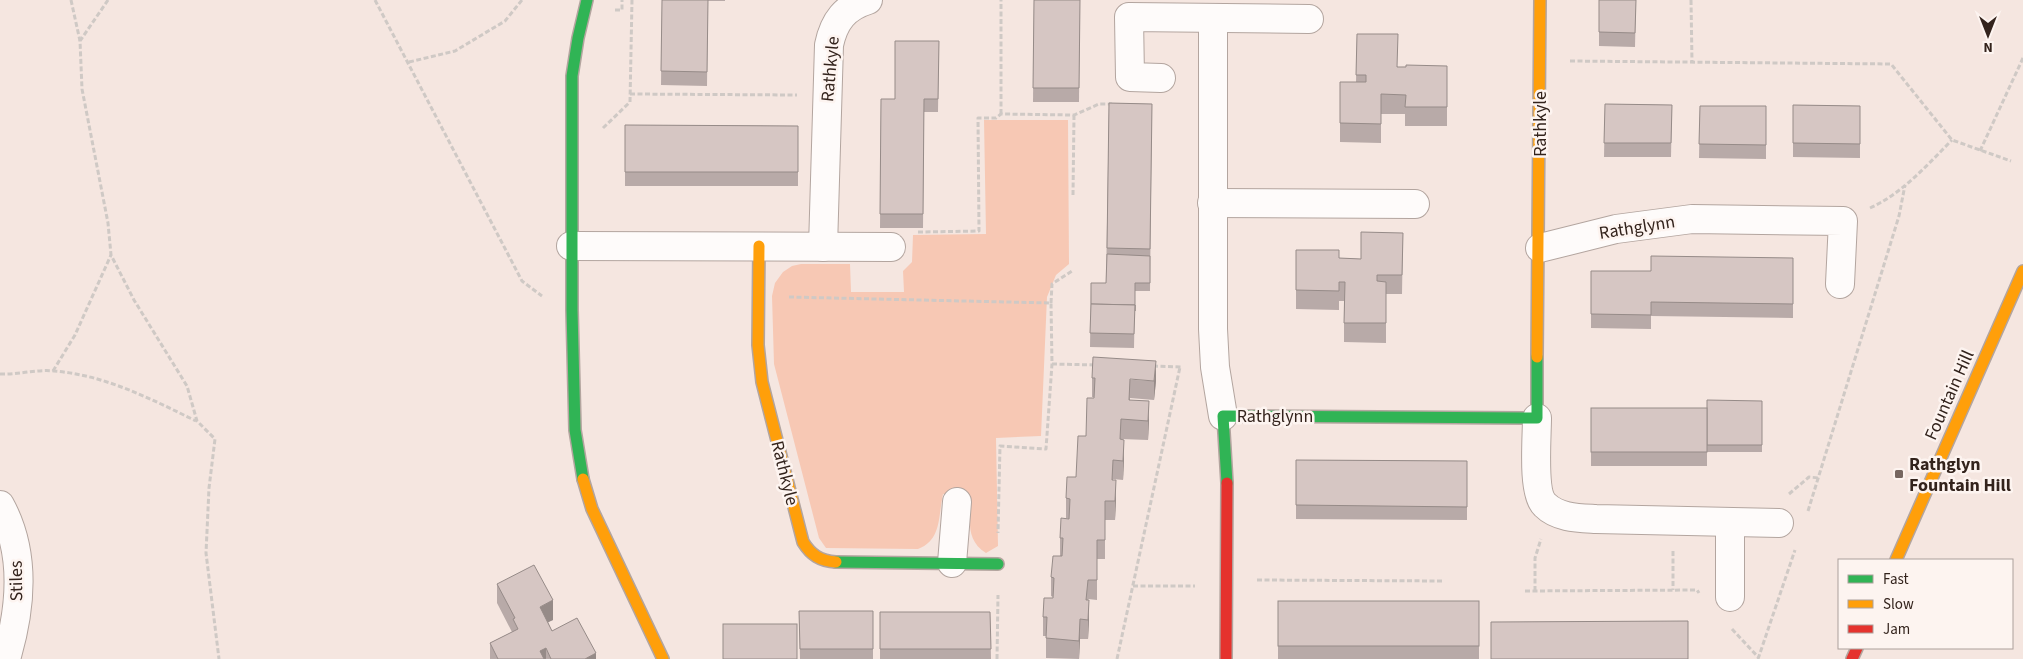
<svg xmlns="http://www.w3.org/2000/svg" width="2023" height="659" viewBox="0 0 2023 659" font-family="'Source Sans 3',sans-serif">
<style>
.green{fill:#f7c8b4}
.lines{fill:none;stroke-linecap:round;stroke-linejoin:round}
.street-casing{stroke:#b3a59f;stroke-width:30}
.fast-casing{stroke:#b3a59f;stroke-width:14}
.slow-casing{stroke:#b3a59f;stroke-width:14}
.jam-casing{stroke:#b3a59f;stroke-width:14}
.path{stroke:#cfc9c5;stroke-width:3;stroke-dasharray:5 2.5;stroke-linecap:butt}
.street{stroke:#fefbfa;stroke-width:28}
.fast{stroke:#30b455;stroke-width:11}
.slow{stroke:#ff9f0a;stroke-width:11}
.jam{stroke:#e5322d;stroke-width:11}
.wall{fill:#b8aaa8}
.shaded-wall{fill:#968b88}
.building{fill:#d6c6c3;stroke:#968b88}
.poi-dot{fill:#776761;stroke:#fdf4f0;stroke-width:2}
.labels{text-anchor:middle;stroke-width:5;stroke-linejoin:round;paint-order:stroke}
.street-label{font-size:18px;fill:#33231c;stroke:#fdf4f0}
.poi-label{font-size:18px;font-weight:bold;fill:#33231c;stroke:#fdf4f0;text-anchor:start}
</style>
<rect width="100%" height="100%" fill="#f5e6e0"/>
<!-- green -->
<path class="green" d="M984 120H1068L1069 264 1056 275 1047 297 1041 436 996 438 998 546 986 553C965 540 970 519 971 498L943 494C938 516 942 540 918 549L826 548 819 538 774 364 772 296 775 283 783 272 792 266 801 264H850L851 292H904L903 271 912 262 913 235 986 234Z"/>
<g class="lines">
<defs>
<g id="street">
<polyline points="1213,18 1213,329 1215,367 1223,416"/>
<polyline points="1161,78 1130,77 1129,17 1309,19"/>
<polyline points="1212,203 1415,204"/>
<polyline points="571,246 891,247"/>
<path d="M823 247 829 45C834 21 845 7 868 0"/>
<polyline points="1540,248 1616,229 1692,219 1843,221 1840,284"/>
<path d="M1537 418C1537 437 1532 493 1545 505 1558 518 1579 518 1596 519L1779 523"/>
<path d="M0 505C26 552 21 609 6 659"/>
<polyline points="1730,522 1730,597"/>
<polyline points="952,563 957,502"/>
</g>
<g id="fast">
<polyline points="583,479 575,430 572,310 572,76 578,38 587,0"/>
<polyline points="1227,483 1223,416 1537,418 1537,357"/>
<polyline points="836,562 998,564"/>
</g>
<g id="slow">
<path d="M759 246 758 345 762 382 803 542C811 555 820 561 836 562"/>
<polyline points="1537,357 1540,0"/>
<polyline points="583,479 592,509 663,659"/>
<polyline points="1896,560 2023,271"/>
</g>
<g id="jam">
<polyline points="1226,659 1227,483"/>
<polyline points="1852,659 1857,648"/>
</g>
</defs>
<!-- street casing -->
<use href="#street" class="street-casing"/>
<!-- fast casing -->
<use href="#fast" class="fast-casing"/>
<!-- slow casing -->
<use href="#slow" class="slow-casing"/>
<!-- jam casing -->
<use href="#jam" class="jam-casing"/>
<!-- path -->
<g class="path">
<polyline points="71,0 80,41"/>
<polyline points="108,0 80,41 82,89 108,223 111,255 134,300 187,386 197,421 215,439 209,488 206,553 219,659"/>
<polyline points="375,0 522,281 542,296"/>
<polyline points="1691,0 1692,62"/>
<polyline points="615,10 622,10 622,0"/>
<polyline points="1570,61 1891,64 1952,140 2011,161"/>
<polyline points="409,62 455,51 505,21 522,0"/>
<polyline points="630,94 797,95"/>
<polyline points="1001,114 1001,0"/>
<polyline points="603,128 630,102 632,0"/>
<polyline points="1980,151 2023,58"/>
<polyline points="1073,195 1074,115"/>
<path d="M1870 208C1903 193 1927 165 1952 140"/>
<polyline points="918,232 979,231 978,118 996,118 1001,114 1074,115 1099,104 1112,104"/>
<polyline points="789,297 1051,303 1052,364 1046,449 1000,446 998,533"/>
<polyline points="1051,303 1052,284 1072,271"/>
<polyline points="1052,364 1097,365"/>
<polyline points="1153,366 1182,367"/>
<polyline points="53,371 75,335 111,255"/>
<path d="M0 374C18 375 36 369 54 371 105 375 151 399 196 421"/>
<polyline points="1789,494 1809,477 1819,478"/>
<polyline points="1808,511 1899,216 1905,185"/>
<polyline points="1673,551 1673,590"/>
<polyline points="1257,580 1444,581"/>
<polyline points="1133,586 1195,586"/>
<polyline points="1525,591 1697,590 1699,593"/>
<polyline points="1535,591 1535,558 1541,539"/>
<polyline points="1732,629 1759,658"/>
<polyline points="997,659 998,595"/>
<polyline points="1117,659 1180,367"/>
<polyline points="1758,659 1795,550"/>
</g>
<!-- street -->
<use href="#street" class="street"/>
<!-- fast -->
<use href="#fast" class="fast"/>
<!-- slow -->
<use href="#slow" class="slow"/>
<!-- jam -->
<use href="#jam" class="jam"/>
</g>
<!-- wall -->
<g class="wall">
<polygon points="662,0 725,0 725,1 708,1 707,86 661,85"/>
<polygon points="1034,0 1080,0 1079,102 1033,102"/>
<polygon points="1599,0 1636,0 1635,47 1599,46"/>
<polygon points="1357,34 1398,67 1447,66 1447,126 1405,126 1405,114 1381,114 1381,143 1340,142 1340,82 1356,82"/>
<polygon points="939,41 938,112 924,112 923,228 880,228 881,99 895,99"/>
<polygon points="1109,103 1152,104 1150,291 1135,291 1134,348 1090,347 1091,283 1106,283"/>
<polygon points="1605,104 1672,105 1671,157 1604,157"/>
<polygon points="1793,105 1860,106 1860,158 1793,157"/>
<polygon points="1700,106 1766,106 1766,159 1699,158"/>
<polygon points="625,125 798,126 798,186 625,186"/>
<polygon points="1403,233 1402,294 1386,294 1386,343 1344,342 1344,301 1339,301 1339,310 1296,309 1296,250 1339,258 1361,259"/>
<polygon points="1793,258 1793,318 1651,316 1651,329 1591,328 1591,271 1651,271"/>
<polygon points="1092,378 1156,381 1154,400 1130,398 1130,400 1149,420 1148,440 1121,439 1124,459 1123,480 1113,479 1116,499 1115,520 1105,520 1105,559 1097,559 1097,600 1088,599 1089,620 1088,639 1080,639 1079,659 1046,658 1046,636 1043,636 1043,617 1053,598 1053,597 1051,596 1051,577 1060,556 1060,538 1069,519 1066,518 1066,498 1076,477 1086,436 1094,398 1094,397 1092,397"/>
<polygon points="1762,401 1762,452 1707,452 1707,466 1591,466 1591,408 1707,408"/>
<polygon points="1296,460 1467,461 1467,520 1296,519"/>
<polygon points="497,584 553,620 548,622 552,631 596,659 490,659 490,643 512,632 497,603"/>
<rect x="1278" y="601" width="201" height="58"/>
<polygon points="799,611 873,611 873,659 800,659"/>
<polygon points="880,612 990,612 991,659 880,659"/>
</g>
<!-- shaded-wall -->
<g class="shaded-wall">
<polygon points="1156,361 1156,381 1154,400 1154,381"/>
<polygon points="1149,401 1149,420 1148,440 1148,421"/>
<polygon points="1124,440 1124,459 1123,480 1123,461"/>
<polygon points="1116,480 1116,499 1115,520 1115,501"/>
<polygon points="553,600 553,620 540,626 540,607"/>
<polygon points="1089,600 1089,620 1088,639 1088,620"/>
<polygon points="1080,619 1080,639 1079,659 1079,641"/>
<polygon points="546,648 546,659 540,659 540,651"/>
<polygon points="596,653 596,659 585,659"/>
</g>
<!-- building -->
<g class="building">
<polygon points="662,0 708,0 707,72 661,71"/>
<polygon points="1034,0 1080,0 1079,88 1033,88"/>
<polygon points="1599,0 1636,0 1635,33 1599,32"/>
<polygon points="1357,34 1398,34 1397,67 1406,67 1406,65 1447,66 1447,107 1405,107 1406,95 1381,94 1381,124 1340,123 1340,82 1366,82 1366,75 1356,75"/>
<polygon points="895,41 939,41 938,99 924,99 923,214 880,214 881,99 895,99"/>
<polygon points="1109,103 1152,104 1150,249 1107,248"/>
<polygon points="1605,104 1672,105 1671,143 1604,143"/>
<polygon points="1793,105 1860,106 1860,144 1793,143"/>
<polygon points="1700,106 1766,106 1766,145 1699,144"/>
<polygon points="625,125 798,126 798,172 625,172"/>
<polygon points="1361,232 1403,233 1402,275 1377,275 1377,281 1386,282 1386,323 1344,323 1345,282 1339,282 1339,291 1296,290 1296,250 1339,250 1339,258 1361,259"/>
<polygon points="1107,254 1150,256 1150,283 1135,283 1135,311 1135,305 1091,304 1091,283 1106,283"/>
<polygon points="1651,256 1793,258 1793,304 1651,302 1651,315 1591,314 1591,271 1651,271"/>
<polygon points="1091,304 1135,305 1134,334 1090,333"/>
<polygon points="1093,357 1156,361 1154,381 1130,379 1129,400 1149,401 1148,421 1121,419 1120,439 1124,440 1123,461 1113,460 1112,480 1116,480 1115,501 1105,501 1105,540 1097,540 1097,580 1088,580 1086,600 1089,600 1088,620 1080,619 1079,641 1046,638 1047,617 1043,617 1044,598 1053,598 1054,578 1051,577 1053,556 1062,556 1063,538 1060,538 1061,518 1069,519 1070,499 1066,498 1067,477 1076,477 1078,436 1086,436 1087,398 1094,398 1095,378 1092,378"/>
<polygon points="1707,400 1762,401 1762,445 1707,445"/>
<rect x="1591" y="408" width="116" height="44"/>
<polygon points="1296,460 1467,461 1467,507 1296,505"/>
<polygon points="534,565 553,600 540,607 552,631 577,618 596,653 585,659 551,659 546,648 540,651 544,659 498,659 490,643 518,629 513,619 515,618 497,584"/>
<rect x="1278" y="601" width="201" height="45"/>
<polygon points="799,611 873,611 873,649 800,649"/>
<polygon points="880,612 990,612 991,649 880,649"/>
<polygon points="1688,621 1688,659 1491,659 1491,622"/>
<rect x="723" y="624" width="74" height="35"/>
</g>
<!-- markers -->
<rect class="poi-dot" x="1894" y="469" width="10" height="10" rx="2.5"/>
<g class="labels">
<!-- street labels -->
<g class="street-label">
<text transform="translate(830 69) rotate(-85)" y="6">Rathkyle</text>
<text transform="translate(1540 124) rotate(-90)" y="6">Rathkyle</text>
<text transform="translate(1637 227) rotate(-9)" y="6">Rathglynn</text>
<text transform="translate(1949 395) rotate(-66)" y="6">Fountain Hill</text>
<text x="1275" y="422">Rathglynn</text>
<text transform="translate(785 473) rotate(76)" y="6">Rathkyle</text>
<text transform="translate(16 581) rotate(-91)" y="6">Stiles</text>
</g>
<!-- poi labels -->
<g class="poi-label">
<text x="1909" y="470">Rathglyn<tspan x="1909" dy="21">Fountain Hill</tspan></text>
</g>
</g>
<!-- legend -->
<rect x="1838" y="559" width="175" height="90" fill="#fdf4f0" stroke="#aca09b"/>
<rect x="1848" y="575" width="25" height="8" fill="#30b455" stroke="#aca09b"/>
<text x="1883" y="584" font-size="15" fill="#33231c">Fast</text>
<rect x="1848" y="600" width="25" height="8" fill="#ff9f0a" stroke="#aca09b"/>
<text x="1883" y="609" font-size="15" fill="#33231c">Slow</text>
<rect x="1848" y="625" width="25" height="8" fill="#e5322d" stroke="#aca09b"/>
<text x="1883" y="634" font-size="15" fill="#33231c">Jam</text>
<!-- north arrow -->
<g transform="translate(1988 35) rotate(180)" stroke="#fdf4f0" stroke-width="4" paint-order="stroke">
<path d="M0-4L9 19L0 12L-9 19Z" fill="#33231c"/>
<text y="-8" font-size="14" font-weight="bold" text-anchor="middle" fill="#33231c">N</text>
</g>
</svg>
